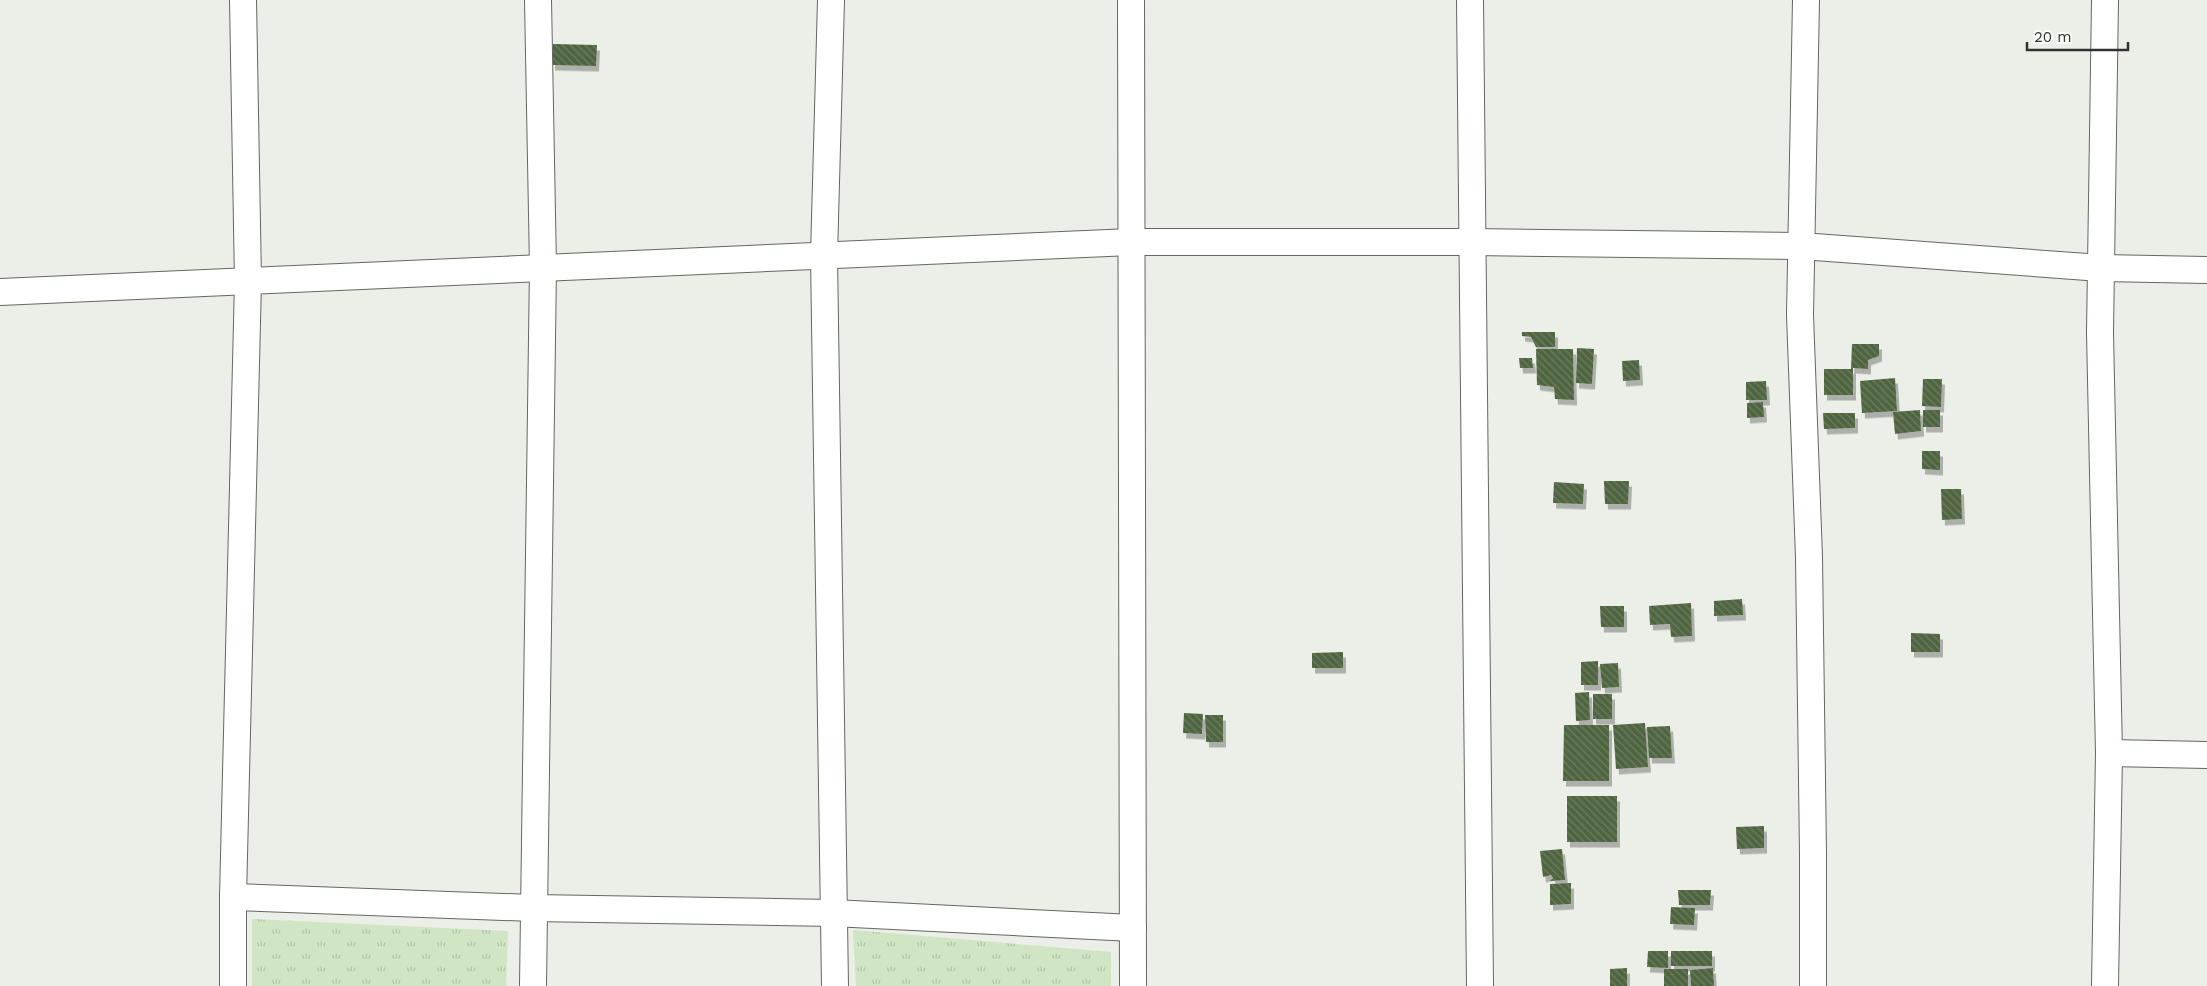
<svg xmlns="http://www.w3.org/2000/svg" width="2207" height="986" viewBox="0 0 2207 986" font-family="'Work Sans',sans-serif">
<style>
.grass{fill:url(#grass-tufts)}
.building{fill:url(#building-back-hatch);filter:url(#shadow)}
.lines{fill:none;stroke-linecap:round;stroke-linejoin:round}
.minor-casing{stroke:#646762;stroke-width:28}
.minor{stroke:#fff;stroke-width:26}
</style>
<defs>
<pattern id="grass-tufts" width="24" height="20" patternUnits="userSpaceOnUse" patternTransform="scale(1.25)"><rect width="24" height="20" fill="#d0e5c3"/><path d="M3 7l-1-3M5 7V3M7 7l1-3M15 17l-1-3M17 17v-4M19 17l1-3" fill="none" stroke="#b3c5a8"/></pattern>
<pattern id="building-back-hatch" width="6" height="6" patternUnits="userSpaceOnUse" patternTransform="scale(1.25)"><rect width="6" height="6" fill="#506541"/><path d="M-1 5l2 2M0 0l6 6M5-1l2 2" fill="none" stroke="#6c7c61"/></pattern>
<filter id="shadow"><feDropShadow dx="3" dy="5.5" stdDeviation="0" flood-color="#0004"/></filter>
</defs>
<rect width="100%" height="100%" fill="#ebefe8"/>
<!-- grass -->
<g class="grass">
<polygon points="252,919 508,931 506,986 252,986"/>
<polygon points="853,930 1111,952 1111,986 856,986"/>
</g>
<!-- building -->
<g class="building">
<polygon points="553,44 597,45 596,66 552,65"/>
<polygon points="1522,332 1555,332 1555,347 1536,347 1531,337 1522,336"/>
<polygon points="1852,344 1879,344 1879,356 1868,360 1868,369 1853,368 1853,395 1824,395 1824,369 1851,369"/>
<polygon points="1577,348 1594,349 1592,384 1576,383"/>
<polygon points="1536,349 1573,349 1574,400 1555,399 1554,387 1537,385"/>
<polygon points="1519,358 1532,358 1533,368 1520,368"/>
<polygon points="1639,360 1640,380 1623,381 1622,361"/>
<polygon points="1895,378 1897,411 1862,413 1860,381"/>
<polygon points="1923,379 1942,379 1941,407 1922,406"/>
<polygon points="1766,381 1767,400 1746,400 1746,382"/>
<polygon points="1763,402 1764,417 1747,418 1747,403"/>
<polygon points="1920,410 1921,431 1895,434 1893,412"/>
<rect x="1923" y="410" width="17" height="17"/>
<polygon points="1823,413 1855,413 1855,428 1824,429"/>
<polygon points="1922,451 1940,451 1940,470 1922,469"/>
<polygon points="1604,481 1629,481 1628,504 1605,504"/>
<polygon points="1554,482 1584,484 1583,504 1553,503"/>
<polygon points="1941,489 1961,489 1962,519 1942,520"/>
<polygon points="1742,599 1743,615 1714,616 1714,601"/>
<polygon points="1691,603 1692,636 1671,637 1670,624 1650,625 1649,606"/>
<polygon points="1600,606 1624,606 1624,627 1601,627"/>
<polygon points="1911,633 1940,634 1940,652 1911,652"/>
<polygon points="1343,652 1343,668 1312,668 1312,653"/>
<polygon points="1598,661 1598,685 1581,685 1581,662"/>
<polygon points="1618,663 1619,687 1602,688 1600,664"/>
<polygon points="1589,692 1590,720 1576,721 1575,693"/>
<rect x="1593" y="694" width="19" height="25"/>
<polygon points="1184,713 1203,714 1202,734 1183,733"/>
<polygon points="1205,715 1223,715 1223,742 1206,742"/>
<polygon points="1645,723 1648,767 1616,769 1613,725"/>
<polygon points="1564,725 1609,725 1609,781 1563,781"/>
<polygon points="1670,726 1672,758 1649,758 1647,727"/>
<rect x="1567" y="796" width="50" height="46"/>
<polygon points="1764,826 1764,848 1737,849 1736,827"/>
<polygon points="1562,849 1565,880 1550,881 1553,878 1551,875 1543,877 1540,851"/>
<polygon points="1571,883 1571,904 1550,905 1550,884"/>
<polygon points="1678,890 1711,890 1710,905 1679,905"/>
<polygon points="1671,907 1695,908 1694,925 1670,924"/>
<polygon points="1648,951 1668,951 1668,968 1647,967"/>
<rect x="1671" y="951" width="41" height="15"/>
<polygon points="1627,968 1627,986 1610,986 1610,969"/>
<polygon points="1713,968 1714,986 1691,986 1690,970"/>
<rect x="1664" y="969" width="24" height="17"/>
</g>
<g class="lines">
<defs>
<g id="minor">
<polyline points="831,0 824,256 835,986"/>
<polyline points="1131,0 1133,986"/>
<polyline points="1470,0 1480,986"/>
<polyline points="1806,0 1800,315 1809,557 1813,854 1813,986"/>
<polyline points="2105,0 2100,333 2109,753 2105,986"/>
<polyline points="0,292 1131,242 1472,242 1801,246 2101,268 2207,270"/>
<polyline points="2109,753 2207,755"/>
<polyline points="233,897 533,908 833,913 1133,928"/>
<polyline points="233,986 233,897 248,281 243,0"/>
<polyline points="533,986 543,267 538,0"/>
</g>
</defs>
<!-- minor casing -->
<use href="#minor" class="minor-casing"/>
<!-- minor -->
<use href="#minor" class="minor"/>
</g>
<!-- scale -->
<path d="M2027 42v8h101v-8" fill="none" stroke="#313230" stroke-width="2.5"/>
<text x="2034" y="42" font-size="15" fill="#313230" stroke="#f8fcf5" stroke-width="4" paint-order="stroke">20 m</text>
</svg>
